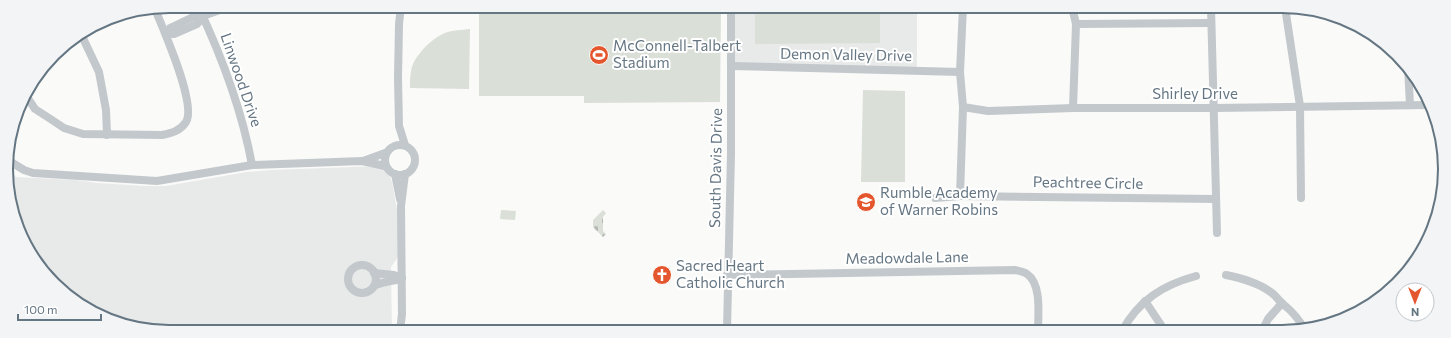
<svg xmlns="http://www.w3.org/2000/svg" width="1451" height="338" viewBox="0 0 1451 338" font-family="Commissioner,sans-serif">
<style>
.built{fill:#e8e9e9}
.cemetery{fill:url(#cemetery-stones)}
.garden{fill:#dadfd7}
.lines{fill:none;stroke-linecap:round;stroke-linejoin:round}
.minor{stroke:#c3c8cc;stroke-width:8}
.labels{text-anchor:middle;stroke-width:4;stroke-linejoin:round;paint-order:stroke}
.poi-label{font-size:15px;fill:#657683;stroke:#fff;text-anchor:start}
.street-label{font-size:15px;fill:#657683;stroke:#fff}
.rim{fill:none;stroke:#657683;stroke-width:2}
</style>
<defs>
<pattern id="cemetery-stones" width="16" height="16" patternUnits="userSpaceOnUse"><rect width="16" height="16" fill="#dadfd7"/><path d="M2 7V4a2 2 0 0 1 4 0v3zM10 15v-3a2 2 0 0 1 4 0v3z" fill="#b4b9b4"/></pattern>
</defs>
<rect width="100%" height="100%" fill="#fafaf8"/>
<!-- built -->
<g class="built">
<polygon points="731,7 917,7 917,71 731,66"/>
<polygon points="380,166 388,172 392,182 398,215 398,257 391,267 392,331 147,331 87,310 40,268 15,221 8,170 16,177 76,180 97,183 145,186 166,186 247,172 271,170"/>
</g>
<!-- cemetery -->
<polygon class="cemetery" points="603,210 606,213 603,217 603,231 606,234 603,237 593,227 593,220"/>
<!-- garden -->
<g class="garden">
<polygon points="495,6 545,6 524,12 495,9"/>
<polygon points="553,6 721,7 720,102 584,103 584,96 479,96 479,14 533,14"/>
<polygon points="755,7 880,7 880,43 755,44"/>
<path d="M470 29 469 89 410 88C410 79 410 68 415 60 421 50 434 37 445 33 452 30 462 30 470 29Z"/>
<polygon points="863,90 905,91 905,182 861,182"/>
<polygon points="501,210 516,211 515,220 500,219"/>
</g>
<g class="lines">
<!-- minor -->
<g class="minor">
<path d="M198 6C222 57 242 110 252 165"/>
<polyline points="401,6 399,24 398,78 399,126 405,145"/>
<polyline points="963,7 960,72 963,107 960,196 1216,199"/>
<polyline points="1072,7 1076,24 1073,108"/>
<polyline points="1211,7 1217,233"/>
<polyline points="1285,7 1300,106 1301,198"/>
<polyline points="1076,24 1211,23"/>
<polyline points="81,34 99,72 106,110 107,135"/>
<polyline points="166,34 170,28 193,17 203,16 231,6"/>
<polyline points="166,34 174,34 197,24 203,16"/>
<polyline points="731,66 960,72"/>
<polyline points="1408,67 1410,105"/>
<path d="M25 94 35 109 49 118 64 128 83 134 162 135C172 133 180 131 186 122 197 104 163 29 155 9"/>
<polyline points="963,107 988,111 1073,108 1214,108 1428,105"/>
<circle cx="400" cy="160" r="15"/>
<polyline points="6,159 24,170 33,173 157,181 252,165 362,161 385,166"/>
<polyline points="363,161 385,153"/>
<polyline points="395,174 400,199"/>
<polyline points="935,198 960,196"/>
<circle cx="362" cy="279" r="14"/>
<polyline points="374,273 394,275 402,278"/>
<path d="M727 275 1015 270C1019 271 1024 272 1027 274 1042 284 1038 315 1038 331"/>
<path d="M1226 275C1241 278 1259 283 1272 293 1276 296 1279 301 1283 304 1293 312 1299 319 1305 330"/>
<path d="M374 286C383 281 393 282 402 278"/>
<polyline points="1145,301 1165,331"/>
<polyline points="400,331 402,314 401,206 405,174"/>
<polyline points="727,331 731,153 731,7"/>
<path d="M1122 331C1139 300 1163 285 1196 276"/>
<polyline points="1262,331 1268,319 1282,303"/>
</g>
</g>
<!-- icons -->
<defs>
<symbol id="stadium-disc" viewBox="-11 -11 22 22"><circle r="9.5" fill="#e4572e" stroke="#fff"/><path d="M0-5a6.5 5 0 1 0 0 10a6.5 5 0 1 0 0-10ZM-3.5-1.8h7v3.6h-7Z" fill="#fff"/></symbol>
<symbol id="school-disc" viewBox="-11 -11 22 22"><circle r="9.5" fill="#e4572e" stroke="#fff"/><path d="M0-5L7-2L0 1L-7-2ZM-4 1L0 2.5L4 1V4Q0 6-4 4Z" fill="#fff"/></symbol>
<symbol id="church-disc" viewBox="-11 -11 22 22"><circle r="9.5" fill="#e4572e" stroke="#fff"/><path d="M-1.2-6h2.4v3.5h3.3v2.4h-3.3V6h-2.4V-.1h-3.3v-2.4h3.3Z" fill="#fff"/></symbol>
</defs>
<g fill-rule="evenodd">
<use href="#stadium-disc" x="588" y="44" width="22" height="22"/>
<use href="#school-disc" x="855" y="191" width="22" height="22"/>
<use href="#church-disc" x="651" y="264" width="22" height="22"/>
</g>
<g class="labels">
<!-- poi labels -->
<g class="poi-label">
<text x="613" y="51">McConnell-Talbert<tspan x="613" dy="17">Stadium</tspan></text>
<text x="880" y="198">Rumble Academy<tspan x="880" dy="17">of Warner Robins</tspan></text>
<text x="676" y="271">Sacred Heart<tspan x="676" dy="17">Catholic Church</tspan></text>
</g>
<!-- street labels -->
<g class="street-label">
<text transform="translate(846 55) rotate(1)" y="5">Demon Valley Drive</text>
<text transform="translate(241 80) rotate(71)" y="5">Linwood Drive</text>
<text x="1195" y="99">Shirley Drive</text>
<text transform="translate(716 168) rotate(-89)" y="5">South Davis Drive</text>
<text transform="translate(1088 183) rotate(1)" y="5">Peachtree Circle</text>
<text transform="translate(907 258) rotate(-1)" y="5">Meadowdale Lane</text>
</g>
</g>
<!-- crop -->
<path d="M0 0H1451V338H0ZM169 13H1282A156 156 0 0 1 1438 169V169A156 156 0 0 1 1282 325H169A156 156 0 0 1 13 169V169A156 156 0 0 1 169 13Z" fill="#f3f4f5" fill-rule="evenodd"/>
<path class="rim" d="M169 13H1282A156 156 0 0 1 1438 169V169A156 156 0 0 1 1282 325H169A156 156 0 0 1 13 169V169A156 156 0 0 1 169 13Z"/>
<!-- north arrow -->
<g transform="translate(1415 302) rotate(180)"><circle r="19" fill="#ffffff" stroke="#c1c8cd"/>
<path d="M0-3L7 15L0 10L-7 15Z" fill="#e4572e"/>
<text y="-6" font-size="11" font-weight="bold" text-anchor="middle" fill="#657683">N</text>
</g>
<!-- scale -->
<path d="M18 314v6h83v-6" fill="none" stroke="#657683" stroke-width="2"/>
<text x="24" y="314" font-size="12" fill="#657683" stroke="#ffffff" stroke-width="3" paint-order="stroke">100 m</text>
</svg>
